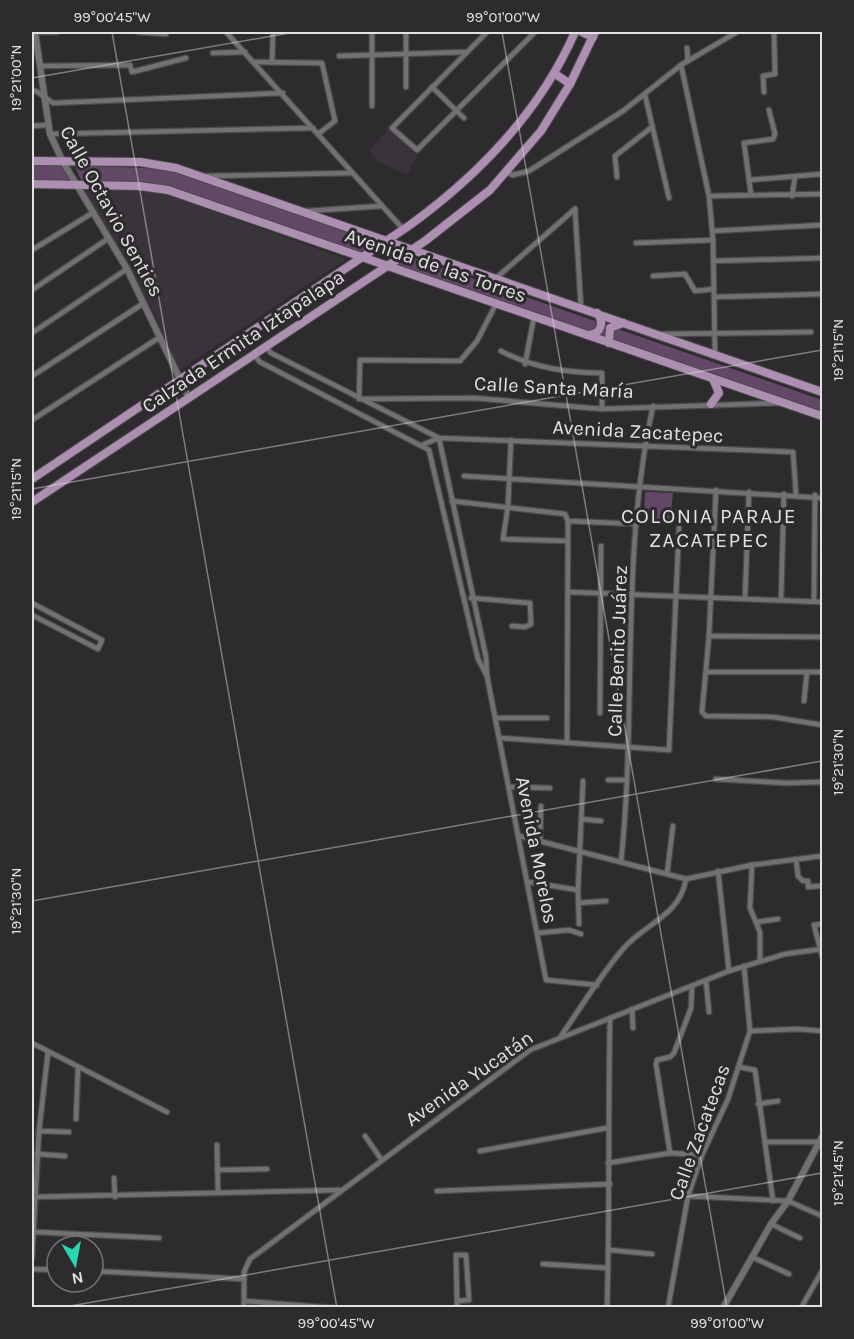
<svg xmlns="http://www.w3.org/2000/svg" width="854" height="1339" viewBox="0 0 854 1339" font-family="Karla,sans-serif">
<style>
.built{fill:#39333a}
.green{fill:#634767}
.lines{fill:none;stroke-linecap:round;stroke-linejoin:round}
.minor-casing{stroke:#4b494b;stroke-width:7}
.tertiary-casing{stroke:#4b494b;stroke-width:8}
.primary-casing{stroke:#4b494b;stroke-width:10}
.minor{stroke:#727073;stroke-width:4.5}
.tertiary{stroke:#727073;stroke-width:6}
.primary{stroke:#ac8fb1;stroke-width:8}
.ticks{fill:none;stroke:#e3e1e3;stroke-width:1.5;stroke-opacity:0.45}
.labels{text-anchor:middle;stroke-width:6;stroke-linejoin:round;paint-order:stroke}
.street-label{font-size:20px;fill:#e3e1e3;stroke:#2d2b2d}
.neighbourhood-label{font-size:21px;letter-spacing:1.5px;fill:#e3e1e3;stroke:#2d2b2d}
.neatline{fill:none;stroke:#e3e1e3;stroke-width:2}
.ticks-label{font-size:15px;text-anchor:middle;fill:#e3e1e3}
</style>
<rect width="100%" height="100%" fill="#2d2b2d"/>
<!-- built -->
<g class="built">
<polygon points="389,129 417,156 407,175 379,162 369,150"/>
<polygon points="85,190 158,191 346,259 178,371 156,317"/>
</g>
<!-- green -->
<g class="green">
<polygon points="32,165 60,165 71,183 32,182"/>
<polygon points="74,165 168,169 377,241 360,252 164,185 82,182"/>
<polygon points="411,257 822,400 822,412 398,265"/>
<polygon points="645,492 673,493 670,520 644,519"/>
</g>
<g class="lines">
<defs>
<g id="minor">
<polyline points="35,32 57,32"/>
<polyline points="138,32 166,34"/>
<polyline points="226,32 403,229"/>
<polyline points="372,32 372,106"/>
<polyline points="487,32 392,128 417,150 535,32"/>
<polyline points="687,48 688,61"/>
<polyline points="213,53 245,52"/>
<polyline points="339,56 465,52"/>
<polyline points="255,62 322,63 335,121 318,134"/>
<polyline points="272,62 273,32"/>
<polyline points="681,65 709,196 713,240 715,356"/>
<polyline points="42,66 130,65 132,72 186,58"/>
<polyline points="406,87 406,32"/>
<polyline points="432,87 464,118"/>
<polyline points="32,91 36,91 53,103 283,93"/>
<polyline points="764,92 763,76 775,74 774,32"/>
<polyline points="645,95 669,198"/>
<polyline points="32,126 47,125"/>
<polyline points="50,134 313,128"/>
<polyline points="507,173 513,175 529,171 623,111 681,65 737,32"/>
<polyline points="207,176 351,173"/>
<polyline points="617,177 615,156 652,127"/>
<polyline points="750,180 822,174"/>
<polyline points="751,194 744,143 773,139 775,134 769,110"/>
<polyline points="709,196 822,194"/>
<polyline points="792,196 795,177"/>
<polyline points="575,209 581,308"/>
<polyline points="307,211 382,206"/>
<polyline points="712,231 822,225"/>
<polyline points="636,243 713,240"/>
<polyline points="32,250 94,212"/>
<polyline points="713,261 822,258"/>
<polyline points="653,276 685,274 695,291 714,289"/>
<polyline points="495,279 575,209"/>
<polyline points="32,290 109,238"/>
<polyline points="715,297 822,294"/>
<polyline points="496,304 477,341 460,361 360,360 359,399 474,398 602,409 778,403"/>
<polyline points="32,333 127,269"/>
<polyline points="661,334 811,332"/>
<polyline points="266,347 271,353 439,438 486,657 487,676 546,980 597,985"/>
<path d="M501 351C533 368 566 373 602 373V409"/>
<polyline points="254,355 260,362 429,450 478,659 487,676"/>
<polyline points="525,364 534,317"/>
<polyline points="32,376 144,303"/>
<polyline points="32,420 160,337"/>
<polyline points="511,440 508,506 503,539 567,541"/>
<polyline points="422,445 439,438 793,452 796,494"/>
<polyline points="464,476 822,498"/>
<polyline points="716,490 709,636 702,712 706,716 773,717 822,725"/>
<polyline points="452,501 565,514 568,521 637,524"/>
<polyline points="568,592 822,602"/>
<polyline points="471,598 530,603 531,624 525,627 512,626"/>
<polyline points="745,598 749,492"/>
<polyline points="781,600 784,494"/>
<polyline points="814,601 815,495"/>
<polyline points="32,603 102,640 98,649 32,615"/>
<polyline points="709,636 822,637"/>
<polyline points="706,672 822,672"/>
<polyline points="804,701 807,672"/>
<polyline points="600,713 601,546"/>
<polyline points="496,718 547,718"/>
<polyline points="501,738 669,750 679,528"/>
<polyline points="567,742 568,521"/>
<polyline points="716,779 786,783 822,782"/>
<polyline points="608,780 627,780"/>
<polyline points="511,787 550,788"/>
<polyline points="581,819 601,821"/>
<polyline points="520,836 686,879 752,865 822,856"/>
<polyline points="540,842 541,806"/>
<polyline points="796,859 798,876 803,881 808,881 808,887 820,886"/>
<path d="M621 862C637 711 620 555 653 406"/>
<polyline points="752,865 750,908 760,932 760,961"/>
<polyline points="718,871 729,971"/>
<polyline points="667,874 673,826"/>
<polyline points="528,882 578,890"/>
<polyline points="578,903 606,901"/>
<polyline points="756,922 778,919"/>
<polyline points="579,924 578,890 583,781"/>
<polyline points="822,924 814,925 822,956"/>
<polyline points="538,933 569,930 581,934"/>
<polyline points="706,981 709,1012"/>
<polyline points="632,1009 633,1028"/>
<polyline points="750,1031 797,1029 822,1031"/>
<path d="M561 1036C581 1007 600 976 623 949 644 924 680 916 686 879"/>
<polyline points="32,1043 167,1112"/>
<polyline points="739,1067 755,1070 773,1201"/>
<polyline points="758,1104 778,1101"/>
<polyline points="76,1119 78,1067"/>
<polyline points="39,1131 69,1132"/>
<polyline points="365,1136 381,1159"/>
<polyline points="765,1142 819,1142"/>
<polyline points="217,1145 218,1192"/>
<polyline points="480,1151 607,1128"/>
<polyline points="670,1153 656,1064 657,1060 670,1057 674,1053 691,1008 692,986"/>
<polyline points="37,1154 65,1156"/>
<polyline points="608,1163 670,1153 702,1155"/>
<polyline points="217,1170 267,1169"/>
<polyline points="114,1178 115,1197"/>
<polyline points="437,1191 610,1184"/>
<polyline points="688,1196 788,1201 822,1216"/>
<polyline points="32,1197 340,1190"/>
<polyline points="771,1224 800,1238"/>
<polyline points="34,1232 159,1238"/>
<polyline points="610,1250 652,1254"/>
<polyline points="752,1257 789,1274"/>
<polyline points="32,1258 39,1131 48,1052"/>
<polyline points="543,1264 608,1268"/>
<polyline points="32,1269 57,1270"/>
<polyline points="93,1271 244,1279"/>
<polyline points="245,1301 333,1308"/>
<polyline points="457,1301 469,1300 466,1255 456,1255 457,1301 457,1308"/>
<polyline points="244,1308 244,1272 250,1259 530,1050 729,971 785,954 822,949"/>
<path d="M607 1308C610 1211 608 1115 610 1018"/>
<polyline points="668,1308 688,1196 702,1155 728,1099 750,1031 744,966"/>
<polyline points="801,1308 822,1271"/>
</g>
<g id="tertiary">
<polyline points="35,32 50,134 63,162 127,269 189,398"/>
<polyline points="723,1308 771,1224 788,1201 822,1137"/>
</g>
<g id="primary">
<polyline points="582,32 593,37"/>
<polyline points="554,73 570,84"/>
<polyline points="32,161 140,162 176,168 822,392"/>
<polyline points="32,184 139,186 168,190 822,416"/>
<path d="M588 335C601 334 605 323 597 313"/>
<polyline points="609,343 610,328 623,323"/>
<polyline points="711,404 719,393 714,381"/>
<path d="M32 479 410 225C480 174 540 112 575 32"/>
<polyline points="32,502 425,241 490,190 541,131 570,84 595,32"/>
</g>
</defs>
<!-- minor casing -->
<use href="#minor" class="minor-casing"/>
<!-- tertiary casing -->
<use href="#tertiary" class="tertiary-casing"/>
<!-- primary casing -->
<use href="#primary" class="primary-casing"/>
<!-- minor -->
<use href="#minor" class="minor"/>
<!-- tertiary -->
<use href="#tertiary" class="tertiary"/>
<!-- primary -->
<use href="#primary" class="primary"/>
</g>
<!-- ticks -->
<path class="ticks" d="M112 32 337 1308M502 32 727 1308M32 78 295 32M32 489 822 350M32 901 822 761M59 1308 822 1173"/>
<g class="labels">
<!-- street labels -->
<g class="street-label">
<text transform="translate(112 211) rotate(61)" y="7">Calle Octavio Senties</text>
<text transform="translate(436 265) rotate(19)" y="7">Avenida de las Torres</text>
<text transform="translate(243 341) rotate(-34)" y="7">Calzada Ermita Iztapalapa</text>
<text transform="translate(554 387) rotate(3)" y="7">Calle Santa María</text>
<text transform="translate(638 431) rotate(3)" y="7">Avenida Zacatepec</text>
<text transform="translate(617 651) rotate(-88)" y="7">Calle Benito Juárez</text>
<text transform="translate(537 850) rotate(79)" y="7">Avenida Morelos</text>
<text transform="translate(469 1078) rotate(-35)" y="7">Avenida Yucatán</text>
<text transform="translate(699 1132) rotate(-70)" y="7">Calle Zacatecas</text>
</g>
<!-- neighbourhood labels -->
<g class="neighbourhood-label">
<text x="709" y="523">COLONIA PARAJE<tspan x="709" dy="24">ZACATEPEC</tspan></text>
</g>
</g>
<!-- border -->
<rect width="854" height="1339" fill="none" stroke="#2d2b2d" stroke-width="66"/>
<!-- north arrow -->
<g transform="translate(75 1264) rotate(170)"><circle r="28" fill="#2d2b2d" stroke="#767476" stroke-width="1.5"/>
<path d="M0-4.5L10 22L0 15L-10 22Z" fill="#29d5ad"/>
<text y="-9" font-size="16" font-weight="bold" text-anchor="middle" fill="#e3e1e3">N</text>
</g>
<rect x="33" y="33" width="788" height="1273" class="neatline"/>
<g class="ticks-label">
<text x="112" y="22">99°00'45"W</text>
<text x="503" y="22">99°01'00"W</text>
<text transform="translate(16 78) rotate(-90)" y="5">19°21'00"N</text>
<text transform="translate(838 350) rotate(-90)" y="5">19°21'15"N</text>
<text transform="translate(16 489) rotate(-90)" y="5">19°21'15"N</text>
<text transform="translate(838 762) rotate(-90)" y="5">19°21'30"N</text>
<text transform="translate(16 901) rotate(-90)" y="5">19°21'30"N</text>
<text transform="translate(838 1173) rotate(-90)" y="5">19°21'45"N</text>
<text x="336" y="1328">99°00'45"W</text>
<text x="727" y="1328">99°01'00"W</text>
</g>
</svg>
